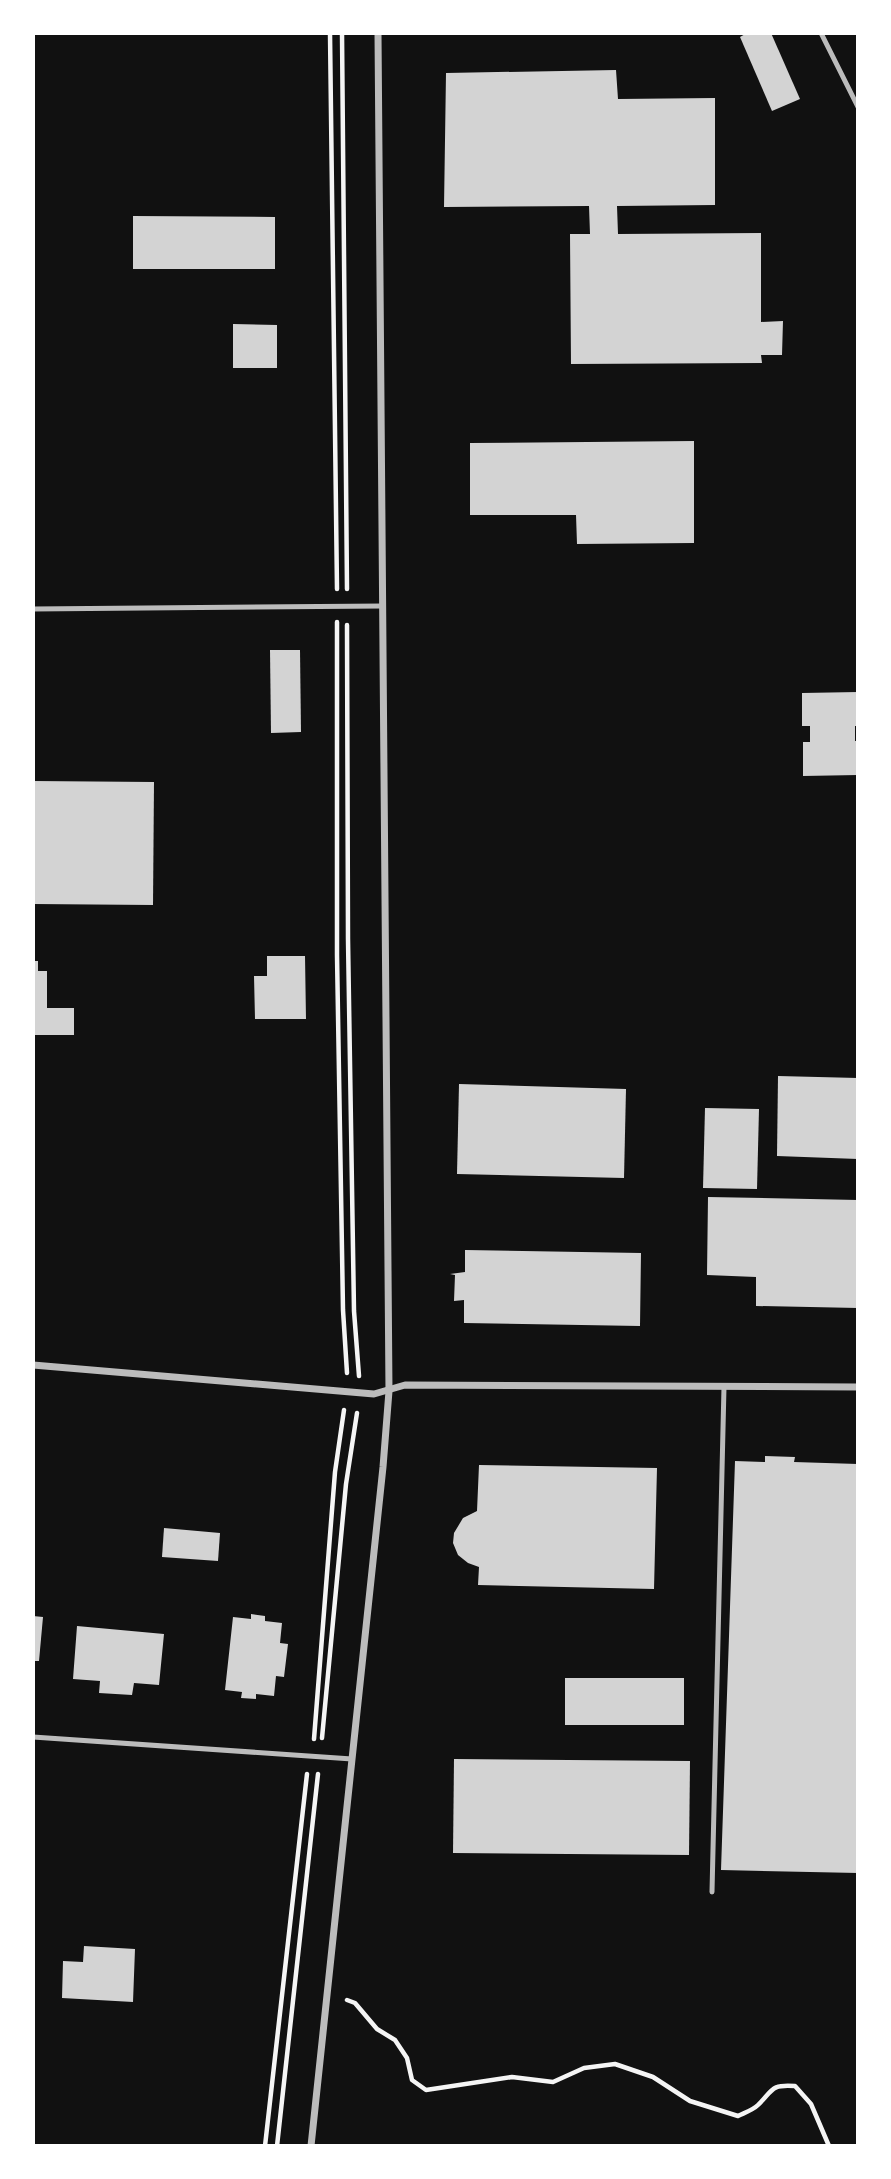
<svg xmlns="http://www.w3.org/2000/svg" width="891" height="2179" viewBox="0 0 891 2179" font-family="'Titillium Web',sans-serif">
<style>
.building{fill:#d3d3d3}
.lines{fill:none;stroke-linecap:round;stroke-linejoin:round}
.path{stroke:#f5f5f5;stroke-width:4.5}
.service{stroke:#bcbcbc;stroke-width:5}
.minor{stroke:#bcbcbc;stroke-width:7}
</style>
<rect width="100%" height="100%" fill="#111"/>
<!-- building -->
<g class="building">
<polygon points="747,33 771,33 800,99 772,111 740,37"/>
<polygon points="616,70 618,99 715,98 715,205 617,206 618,234 761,233 761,322 783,321 782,355 761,355 762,363 571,364 570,234 590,234 589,206 444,207 446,73"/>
<polygon points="133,216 275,217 275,269 133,269"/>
<polygon points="233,324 277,325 277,368 233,368"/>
<polygon points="694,441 694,543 577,544 576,515 470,515 470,443"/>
<polygon points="270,650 300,650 301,732 271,733"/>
<polygon points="858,692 858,726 855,726 855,741 858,741 858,775 803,776 803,742 810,742 810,726 802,726 802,693"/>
<polygon points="33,781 154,782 153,905 33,904"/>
<polygon points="267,956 305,956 306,1019 255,1019 254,976 267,976"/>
<polygon points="33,961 38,961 38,971 47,971 47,1008 74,1008 74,1035 33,1035"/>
<polygon points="778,1076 858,1078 858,1159 777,1156"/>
<polygon points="459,1084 626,1089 624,1178 457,1174"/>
<polygon points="705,1108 759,1109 757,1189 703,1188"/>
<polygon points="708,1197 858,1200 858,1308 756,1306 756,1277 707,1275"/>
<polygon points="465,1250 641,1253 640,1326 464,1323 464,1300 454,1301 455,1275 450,1274 465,1272"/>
<polygon points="765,1456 795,1457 794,1462 858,1464 858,1873 721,1870 735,1461 765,1462"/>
<polygon points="479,1465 657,1468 654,1589 478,1585 479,1567 468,1563 458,1555 453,1543 454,1533 463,1518 477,1511"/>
<polygon points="164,1528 220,1533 218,1561 162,1557"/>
<polygon points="251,1614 265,1616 265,1621 282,1623 280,1643 288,1644 284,1677 276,1676 274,1696 256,1694 256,1699 241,1698 242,1692 225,1690 233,1617 251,1619"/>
<polygon points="33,1616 43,1617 39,1661 33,1661"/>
<polygon points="77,1626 164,1634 159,1685 134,1683 132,1695 99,1693 100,1681 73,1679"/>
<rect x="565" y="1678" width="119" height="47"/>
<polygon points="454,1759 690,1761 689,1855 453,1853"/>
<polygon points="84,1946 135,1949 133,2002 62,1998 63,1961 83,1962"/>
</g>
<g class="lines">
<!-- path -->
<g class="path">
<polyline points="330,33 337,589"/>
<polyline points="342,33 347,589"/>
<polyline points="337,622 337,955 343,1310 347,1373"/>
<polyline points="347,625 348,939 354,1311 359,1376"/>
<polyline points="322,1738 346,1484 357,1413"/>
<polyline points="314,1739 335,1472 344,1410"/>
<path d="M347 2000 355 2003 377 2029 395 2040 407 2058 412 2080 426 2090 512 2077 553 2082 584 2068 615 2064 653 2077 690 2101 738 2116C744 2113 753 2110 758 2105 773 2090 771 2084 795 2086L811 2104 829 2146"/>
<polyline points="265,2146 307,1774"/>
<polyline points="277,2146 318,1774"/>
</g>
<!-- service -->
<g class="service">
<polyline points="821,33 858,107"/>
<polyline points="33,609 383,606"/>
<polyline points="33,1737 352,1759"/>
<polyline points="712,1892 724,1387"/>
</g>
<!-- minor -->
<g class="minor">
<polyline points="33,1365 374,1394 405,1385 858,1387"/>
<polyline points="311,2146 383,1467 389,1391 378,33"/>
</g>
</g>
<!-- border -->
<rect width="891" height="2179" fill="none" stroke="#ffffff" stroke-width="70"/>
</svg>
